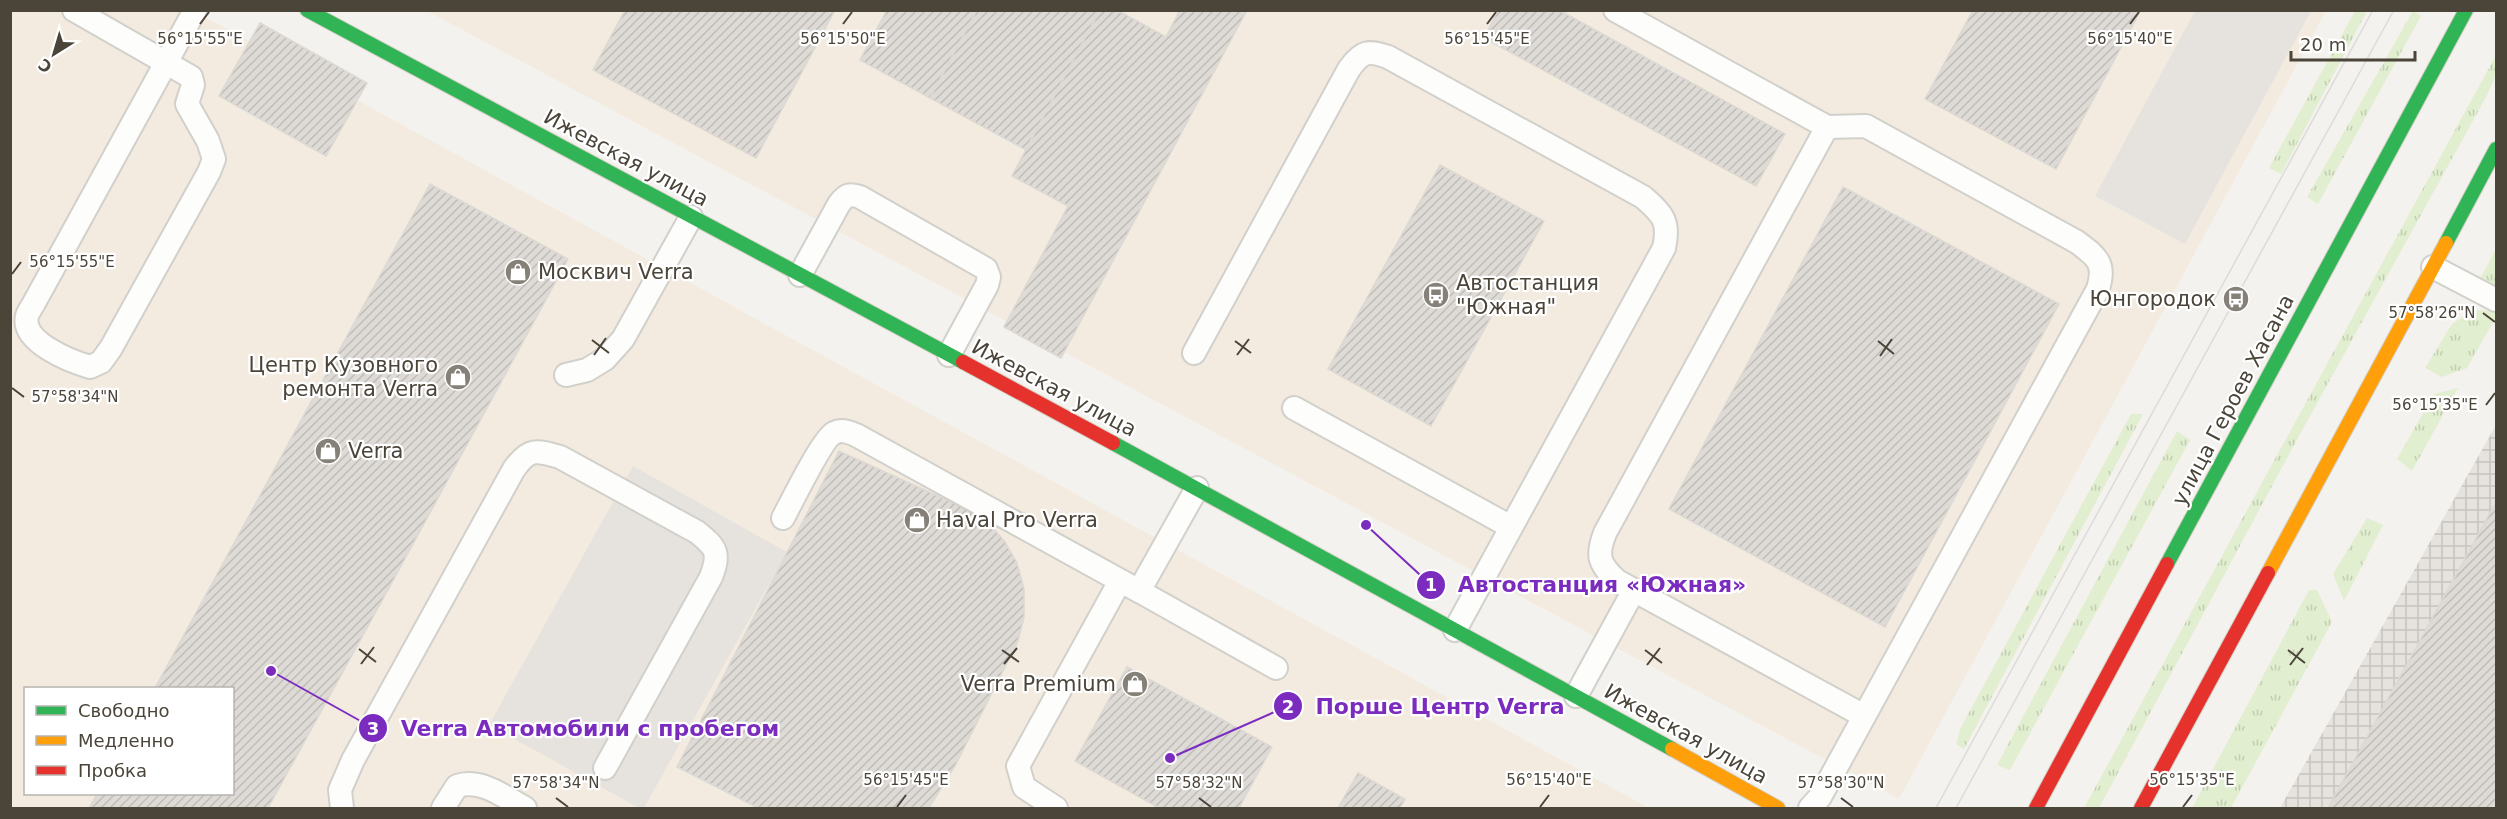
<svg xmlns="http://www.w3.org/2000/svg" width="2507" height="819" viewBox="0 0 2507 819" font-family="'DejaVu Sans',sans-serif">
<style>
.commercial{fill:#f3ebdf;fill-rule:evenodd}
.industrial{fill:url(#industrial-grid)}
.grass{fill:url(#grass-tufts)}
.parking{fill:#e6e3df}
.building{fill:url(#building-hatch);stroke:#dcd9d4;stroke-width:1.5}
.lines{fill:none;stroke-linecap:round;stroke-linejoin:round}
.lane-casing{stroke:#d2d0cb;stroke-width:26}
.fast-casing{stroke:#d3cfc5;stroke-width:16}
.slow-casing{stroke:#d3cfc5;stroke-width:16}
.jam-casing{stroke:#d3cfc5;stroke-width:16}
.lane{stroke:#fdfdfc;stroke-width:22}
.fast{stroke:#30b455;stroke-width:14}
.slow{stroke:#ff9f0a;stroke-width:14}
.jam{stroke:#e5322d;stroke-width:14}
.tram{stroke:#dbdbda;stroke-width:1.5}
.ticks{fill:none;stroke:#4b4439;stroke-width:2}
.labels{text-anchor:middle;stroke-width:4.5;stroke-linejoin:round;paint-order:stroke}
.street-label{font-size:21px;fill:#4b4439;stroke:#fff}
.poi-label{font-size:21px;fill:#4b4439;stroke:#fff;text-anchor:start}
.ticks-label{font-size:15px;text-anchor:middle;fill:#4b4439;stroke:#fff;stroke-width:4.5;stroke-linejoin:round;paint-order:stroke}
.leader{fill:none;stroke:#7b2cbf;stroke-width:2}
.callout-dot{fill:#7b2cbf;stroke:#fff;stroke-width:2}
.mark-label{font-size:18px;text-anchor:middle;font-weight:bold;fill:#fff}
.callout-label{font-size:22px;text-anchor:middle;font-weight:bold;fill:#7b2cbf;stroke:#fff;stroke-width:4.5;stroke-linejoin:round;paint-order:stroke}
</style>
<defs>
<pattern id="industrial-grid" width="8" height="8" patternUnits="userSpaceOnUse" patternTransform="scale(1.5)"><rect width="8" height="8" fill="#e6e2de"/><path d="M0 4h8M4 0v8" fill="none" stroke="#c7c3bf"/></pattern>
<pattern id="grass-tufts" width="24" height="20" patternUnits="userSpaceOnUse" patternTransform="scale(1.5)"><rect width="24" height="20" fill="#e1eecf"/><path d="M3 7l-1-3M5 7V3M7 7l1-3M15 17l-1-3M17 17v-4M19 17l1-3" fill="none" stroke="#c3cdb2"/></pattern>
<pattern id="building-hatch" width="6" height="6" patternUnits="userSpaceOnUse" patternTransform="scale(1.5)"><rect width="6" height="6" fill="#dedbd6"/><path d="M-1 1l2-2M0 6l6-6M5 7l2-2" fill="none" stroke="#c0bdb8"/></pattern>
</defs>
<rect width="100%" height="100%" fill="#f4f2ee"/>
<!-- commercial -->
<g class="commercial">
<path d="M10 11H194L1649 808H11ZM26 688H232V794H26Z"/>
<polygon points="427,11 2326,11 1899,799"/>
</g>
<!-- industrial -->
<polygon class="industrial" points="2496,425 2496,808 2280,808"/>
<!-- grass -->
<g class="grass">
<polygon points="2355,11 2367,11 2281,174 2269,168"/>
<polygon points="2413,11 2421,16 2318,204 2307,197"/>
<polygon points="2495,57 2496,75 2486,97 2293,447 2099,808 2084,808"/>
<polygon points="2496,249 2496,286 2481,277"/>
<polygon points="2473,310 2494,311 2496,313 2496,317 2467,368 2442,377 2425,368 2452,324"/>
<polygon points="2458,388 2412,471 2397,459 2434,394"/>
<polygon points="2131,414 2143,414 1964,749 1956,744 1960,729"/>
<polygon points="2177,431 2190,440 2010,770 1997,765"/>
<polygon points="2367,518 2383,525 2344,601 2333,574"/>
<polygon points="2309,590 2317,590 2332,622 2231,808 2192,808"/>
</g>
<!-- parking -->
<g class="parking">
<polygon points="2195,11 2311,11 2185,244 2095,196"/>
<polygon points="633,466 787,552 644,808 639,808 489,725"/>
</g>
<!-- building -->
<g class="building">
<polygon points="625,10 835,10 756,158 593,70"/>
<polygon points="887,10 977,10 930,98 860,60"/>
<polygon points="977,10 1100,10 1026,150 930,98"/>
<polygon points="1100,10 1117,10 1166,37 1180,10 1247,10 1061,358 1004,327 1068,206 1012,176"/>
<polygon points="1498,10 1559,10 1785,134 1756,186 1484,38"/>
<polygon points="1970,10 2141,10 2056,169 1925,99 1972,12"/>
<polygon points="260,23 367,83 326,156 219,96"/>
<polygon points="1440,165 1544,221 1431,426 1328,369"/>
<polygon points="430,184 568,259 389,588 268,808 89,808 97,794 232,794 232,688 155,688"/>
<polygon points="1843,187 2059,304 1885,627 1669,509"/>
<polygon points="839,451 971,511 993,528 1005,542 1017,563 1024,589 1024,617 1018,641 955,766 929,808 758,808 677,767"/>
<polygon points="2496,502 2496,808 2328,808 2334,797"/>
<polygon points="1127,667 1272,747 1239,808 1159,808 1075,761"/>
<polygon points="1358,773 1405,799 1400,808 1338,808"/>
</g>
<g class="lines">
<defs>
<g id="lane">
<path d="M74 10 191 77 193 85 187 104 208 141 214 159 209 172 111 348 101 362 90 367C70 361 21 342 27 316 28 312 32 307 34 303L195 10"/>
<path d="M1615 10 1827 127 1866 126 2077 242C2097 257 2106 263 2098 289L1820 797 1810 808"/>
<path d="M1827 127 1605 533C1596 556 1599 564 1617 581L1864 716"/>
<polyline points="2433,267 2496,300"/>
<path d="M800 275 839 204C846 195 849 193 860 197L986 269 989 277 987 285 949 355"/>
<path d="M1194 353 1349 69C1362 51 1368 50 1388 57L1643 197C1663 214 1670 222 1664 248L1455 630"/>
<polyline points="566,375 587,370 605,359 623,339 691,217"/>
<polyline points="1294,408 1511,527"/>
<polyline points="1197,488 1139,591 1276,668"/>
<path d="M783 518C791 503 823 438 834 433 842 429 848 432 856 435L1139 591"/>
<polyline points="1576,696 1634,590"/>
<path d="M342 808 340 790 353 760 514 469C529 448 536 450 560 457L697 532C717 548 720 553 711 577L605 768"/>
<path d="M443 808 457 786C481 778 504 797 525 808"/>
<polyline points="1056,808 1024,787 1018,766 1120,581"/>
</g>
<g id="fast">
<polyline points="307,10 963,362"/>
<polyline points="2446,243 2496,149"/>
<polyline points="1113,443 1672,749"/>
<polyline points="2167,564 2466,10"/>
</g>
<g id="slow">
<polyline points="2268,573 2446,243"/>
<polyline points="1672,749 1778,808"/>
</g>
<g id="jam">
<polyline points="963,362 1113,443"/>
<polyline points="2036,808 2167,564"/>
<polyline points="2141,808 2268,573"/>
</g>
</defs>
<!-- lane casing -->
<use href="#lane" class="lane-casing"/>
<!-- fast casing -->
<use href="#fast" class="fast-casing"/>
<!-- slow casing -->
<use href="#slow" class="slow-casing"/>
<!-- jam casing -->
<use href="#jam" class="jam-casing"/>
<!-- lane -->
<use href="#lane" class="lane"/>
<!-- fast -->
<use href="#fast" class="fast"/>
<!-- slow -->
<use href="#slow" class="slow"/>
<!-- jam -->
<use href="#jam" class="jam"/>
<!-- tram -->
<g class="tram">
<polyline points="1936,808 2373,10"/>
<polyline points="1956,808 2394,10"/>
</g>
</g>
<!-- ticks -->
<path class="ticks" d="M200 24 209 12M843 24 852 12M1487 24 1496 12M2130 24 2139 12M12 274 21 262M2483 313 2495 322M592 340 609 353M1235 341 1251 353M1878 341 1894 354M594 355 606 338M1237 355 1249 339M1880 356 1892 339M12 388 24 397M2486 405 2495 393M359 649 376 662M1002 650 1019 662M1645 650 1662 663M2288 650 2305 663M361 664 374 647M1004 664 1017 648M1647 665 1660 648M2290 665 2303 648M556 798 568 807M1199 798 1211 807M1841 798 1853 807M897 807 906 795M1540 807 1549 795M2183 807 2192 795"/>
<!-- icons -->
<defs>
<symbol id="shop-disc" viewBox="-11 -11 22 22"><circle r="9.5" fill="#868178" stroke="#fff"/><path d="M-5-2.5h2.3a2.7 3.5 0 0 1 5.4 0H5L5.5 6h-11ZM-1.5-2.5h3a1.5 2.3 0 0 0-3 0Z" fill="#fff"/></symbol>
<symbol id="bus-disc" viewBox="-11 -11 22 22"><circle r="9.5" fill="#868178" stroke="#fff"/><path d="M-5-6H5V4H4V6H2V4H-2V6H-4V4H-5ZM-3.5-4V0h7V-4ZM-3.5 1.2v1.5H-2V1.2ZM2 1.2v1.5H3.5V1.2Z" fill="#fff"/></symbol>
</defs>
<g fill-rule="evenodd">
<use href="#shop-disc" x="503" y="257" width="30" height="30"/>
<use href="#bus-disc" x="1421" y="280" width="30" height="30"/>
<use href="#bus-disc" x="2221" y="284" width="30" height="30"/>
<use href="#shop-disc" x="443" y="362" width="30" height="30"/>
<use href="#shop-disc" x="313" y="436" width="30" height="30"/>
<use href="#shop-disc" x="902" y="505" width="30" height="30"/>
<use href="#shop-disc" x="1120" y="669" width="30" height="30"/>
</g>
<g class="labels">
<!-- street labels -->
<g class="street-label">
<text transform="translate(626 158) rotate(28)" y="7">Ижевская улица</text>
<text transform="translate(1054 388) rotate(28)" y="7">Ижевская улица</text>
<text transform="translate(2233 400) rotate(-62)" y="7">улица Героев Хасана</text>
<text transform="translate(1686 734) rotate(29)" y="7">Ижевская улица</text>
</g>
<!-- poi labels -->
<g class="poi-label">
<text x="538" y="279">Москвич Verra</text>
<text x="1456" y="290">Автостанция<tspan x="1456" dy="24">"Южная"</tspan></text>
<text x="2216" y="306" text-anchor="end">Юнгородок</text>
<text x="438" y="372" text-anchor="end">Центр Кузовного<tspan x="438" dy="24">ремонта Verra</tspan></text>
<text x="348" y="458">Verra</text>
<text x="936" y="527">Haval Pro Verra</text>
<text x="1116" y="691" text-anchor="end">Verra Premium</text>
</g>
</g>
<g class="ticks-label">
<text x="200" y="44">56°15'55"E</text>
<text x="843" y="44">56°15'50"E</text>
<text x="1487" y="44">56°15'45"E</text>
<text x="2130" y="44">56°15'40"E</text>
<text x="72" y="267">56°15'55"E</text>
<text x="2432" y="318">57°58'26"N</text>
<text x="75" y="402">57°58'34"N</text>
<text x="2435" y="410">56°15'35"E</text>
<text x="906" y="785">56°15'45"E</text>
<text x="1549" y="785">56°15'40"E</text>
<text x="2192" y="785">56°15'35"E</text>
<text x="556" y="788">57°58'34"N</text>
<text x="1199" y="788">57°58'32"N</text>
<text x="1841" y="788">57°58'30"N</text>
</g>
<!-- callouts -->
<path class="leader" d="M1366 525L1431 585M1170 758L1288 706M271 671L373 728"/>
<g class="callout-dot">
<circle cx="1366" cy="525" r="6"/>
<circle cx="1170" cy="758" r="6"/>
<circle cx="271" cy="671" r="6"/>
<circle cx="1431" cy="585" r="15"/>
<circle cx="1288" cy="706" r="15"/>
<circle cx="373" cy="728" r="15"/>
</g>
<g class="mark-label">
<text x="1431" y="591">1</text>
<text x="1288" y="713">2</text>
<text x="373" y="735">3</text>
</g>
<g class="callout-label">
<text x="1602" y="592">Автостанция «Южная»</text>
<text x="1440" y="714">Порше Центр Verra</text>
<text x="590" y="736">Verra Автомобили с пробегом</text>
</g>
<!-- border -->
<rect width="2507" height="819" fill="none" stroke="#4b4439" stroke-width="24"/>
<!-- legend -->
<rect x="24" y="687" width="210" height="108" fill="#ffffff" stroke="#b7b4b0" stroke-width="1.5"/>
<rect x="36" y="706" width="30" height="9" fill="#30b455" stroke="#b7b4b0" stroke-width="1.5"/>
<text x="78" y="717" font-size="18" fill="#4b4439">Свободно</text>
<rect x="36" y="736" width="30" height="9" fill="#ff9f0a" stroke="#b7b4b0" stroke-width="1.5"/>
<text x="78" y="747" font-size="18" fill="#4b4439">Медленно</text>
<rect x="36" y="766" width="30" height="9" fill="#e5322d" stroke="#b7b4b0" stroke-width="1.5"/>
<text x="78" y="777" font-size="18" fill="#4b4439">Пробка</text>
<!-- north arrow -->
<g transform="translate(54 54) rotate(217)" stroke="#ffffff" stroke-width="4.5" paint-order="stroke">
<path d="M0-4.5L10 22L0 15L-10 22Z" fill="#4b4439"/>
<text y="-9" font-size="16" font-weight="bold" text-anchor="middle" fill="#4b4439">С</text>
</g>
<!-- scale -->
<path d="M2291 51v9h124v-9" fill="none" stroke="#4b4439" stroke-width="3"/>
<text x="2300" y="51" font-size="18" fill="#4b4439" stroke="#ffffff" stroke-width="4.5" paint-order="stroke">20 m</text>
</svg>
